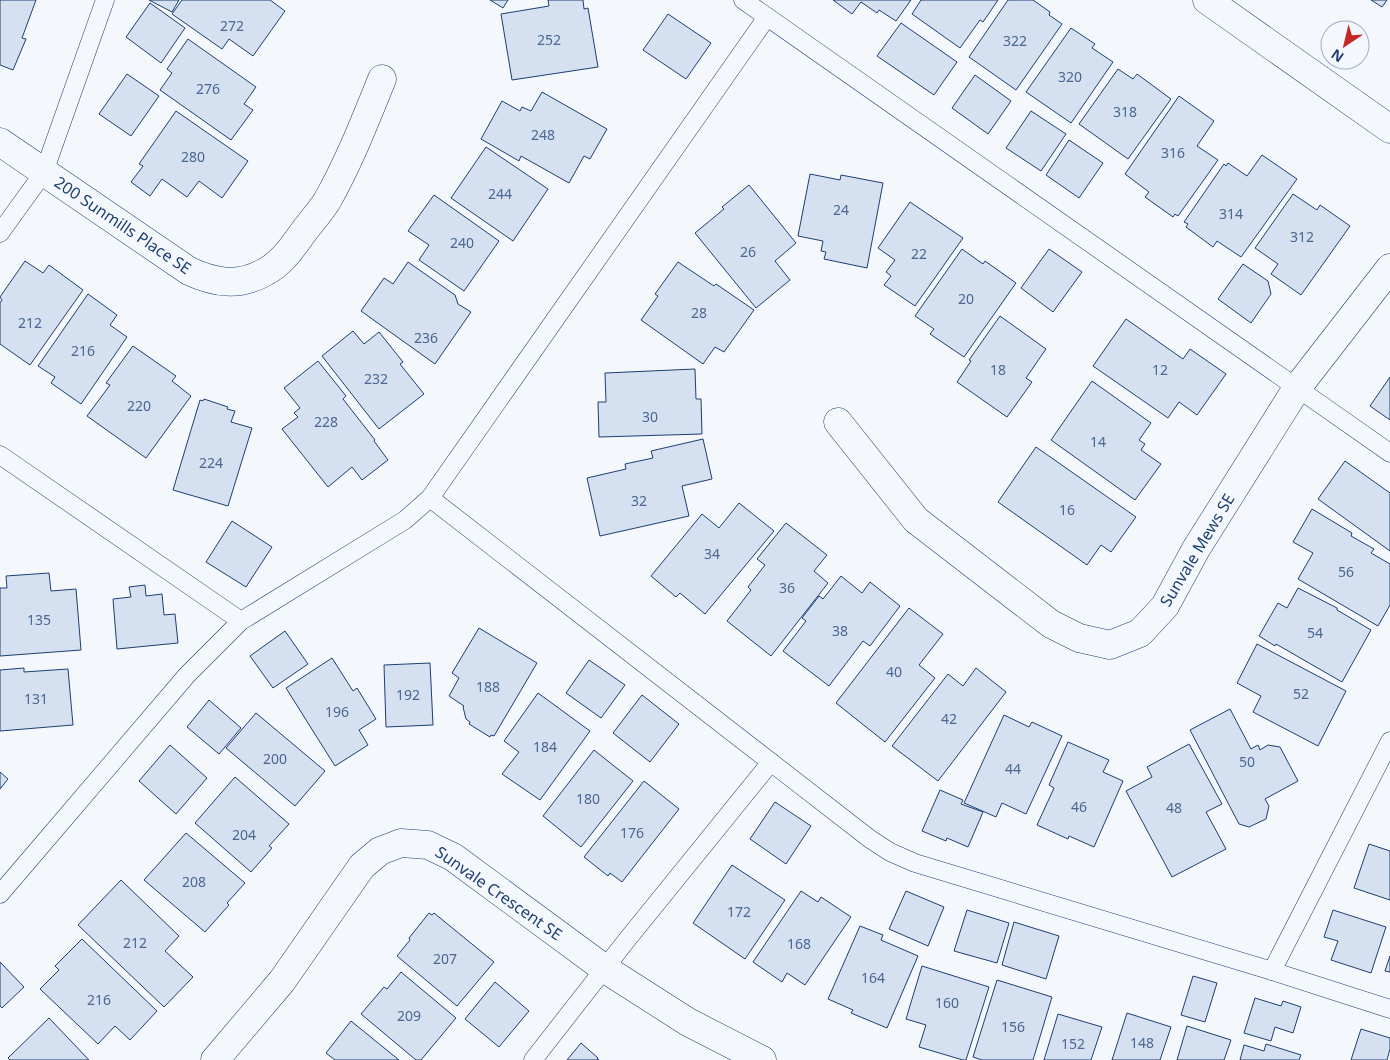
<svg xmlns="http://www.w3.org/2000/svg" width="1390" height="1060" viewBox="0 0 1390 1060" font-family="'Noto Sans',sans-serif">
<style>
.building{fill:#d5e0f0;stroke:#1d3f73}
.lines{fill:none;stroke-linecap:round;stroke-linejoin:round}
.lane-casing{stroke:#1d3f73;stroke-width:19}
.street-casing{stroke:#1d3f73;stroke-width:29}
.secondary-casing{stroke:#1d3f73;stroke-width:29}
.lane{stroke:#f4f7fb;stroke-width:18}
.street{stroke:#f4f7fb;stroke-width:28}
.secondary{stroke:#f4f7fb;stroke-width:28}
.labels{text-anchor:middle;stroke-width:4;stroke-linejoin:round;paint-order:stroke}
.number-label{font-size:14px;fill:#4b6792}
.street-label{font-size:16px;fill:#1d3f73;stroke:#f4f7fb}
</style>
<rect width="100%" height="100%" fill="#f4f7fb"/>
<!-- building -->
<g class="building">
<polygon points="0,0 36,0 22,38 26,39 13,70 0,65"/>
<polygon points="149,0 179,0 172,12"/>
<polygon points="182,0 270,0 285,11 253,56 229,39 222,49 172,14"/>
<polygon points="490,0 508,0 503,8"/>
<polygon points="548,0 583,0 584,9 588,8 598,67 512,80 501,14 549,6"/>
<polygon points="833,0 911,0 896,21 879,10 877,13 861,2 852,14"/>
<polygon points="921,0 998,0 983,22 980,20 960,48 912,14"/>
<polygon points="1008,0 1033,0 1050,12 1049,15 1062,24 1016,90 969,57"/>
<polygon points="1371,0 1387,0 1382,7"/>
<polygon points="150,3 185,28 161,63 126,37"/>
<polygon points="668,14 711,43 686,79 643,50"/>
<polygon points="901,23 957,62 934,95 877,56"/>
<polygon points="1071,28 1095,44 1092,48 1113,62 1071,123 1026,92"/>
<polygon points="188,39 256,87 244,104 253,110 231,140 160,90 172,73 167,69"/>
<polygon points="1118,69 1133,79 1137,74 1171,99 1128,159 1079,124"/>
<polygon points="127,74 159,96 131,136 99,114"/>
<polygon points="975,75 1011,101 988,134 952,108"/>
<polygon points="542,92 607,129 590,159 584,156 569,183 521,156 519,161 481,139 502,101 520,111 522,107 531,111"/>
<polygon points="1179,96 1214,121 1197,146 1218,160 1178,216 1175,214 1173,217 1145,197 1149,192 1125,174"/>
<polygon points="176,111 248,161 222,198 199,181 187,197 162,179 150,196 131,182 143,166 139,164"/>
<polygon points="1031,111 1066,134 1041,171 1006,148"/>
<polygon points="1069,140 1103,163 1079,198 1046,175"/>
<polygon points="486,147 548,189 513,241 451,198"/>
<polygon points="1262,155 1297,179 1241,257 1217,241 1213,247 1186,227 1188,224 1184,222 1224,164 1226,166 1228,163 1247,176"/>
<polygon points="810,174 840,180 841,175 883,183 867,268 824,259 826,252 821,251 823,241 798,236"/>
<polygon points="749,185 796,243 775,261 790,280 756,308 695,233 724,209 722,207"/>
<polygon points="1293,194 1317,210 1320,205 1350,226 1301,295 1271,274 1278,264 1255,248"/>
<polygon points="434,195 499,241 464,291 419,260 429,245 408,231"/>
<polygon points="910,202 963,238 915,306 884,285 891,276 886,272 895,260 878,248"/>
<polygon points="962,249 983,264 985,261 1016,283 964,357 930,334 934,329 915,316"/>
<polygon points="1049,249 1082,272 1053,312 1021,288"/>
<polygon points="25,261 43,273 49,265 83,290 30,365 0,344 0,303 2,300 0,297"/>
<polygon points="408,262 455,295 458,304 471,312 435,364 361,311 384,278 393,284"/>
<polygon points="678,262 714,286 716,284 754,310 724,352 715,347 703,364 641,320 658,296 655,294"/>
<polygon points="1243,264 1268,281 1271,294 1251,323 1218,299"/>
<polygon points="88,294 117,315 110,325 127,337 81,404 51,383 55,377 38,366"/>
<polygon points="1000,316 1046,349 1026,378 1032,382 1007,417 957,382 971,361 969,360"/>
<polygon points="1126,319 1183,359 1190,349 1226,374 1197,415 1179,402 1168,418 1093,366"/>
<polygon points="353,331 364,344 379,332 403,362 400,364 424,394 379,429 322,356"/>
<polygon points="133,346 176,376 172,381 191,396 146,458 87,416 110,385 106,383"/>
<polygon points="318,361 346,396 343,399 375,440 374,441 388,460 362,480 352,467 328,487 282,429 298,417 294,413 300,408 284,388"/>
<polygon points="695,369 696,399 701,399 702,434 599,437 598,402 606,402 605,373"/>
<polygon points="1390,377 1390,420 1370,406"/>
<polygon points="1092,381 1151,423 1139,440 1145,444 1141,450 1161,464 1135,500 1051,440"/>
<polygon points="204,399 228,407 227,409 235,411 231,422 252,428 228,506 173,490 200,400 203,401"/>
<polygon points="703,439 712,479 682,486 689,516 600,536 587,478 626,469 625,464 653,458 651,451"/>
<polygon points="1036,447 1136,517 1111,552 1101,545 1087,565 998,502"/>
<polygon points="1345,461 1390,493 1390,551 1318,499"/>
<polygon points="739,503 774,531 705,614 680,593 676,597 651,576 702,514 719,528"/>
<polygon points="1312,509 1352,533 1351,536 1374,549 1371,553 1390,564 1390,605 1378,626 1298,579 1313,553 1293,542"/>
<polygon points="232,521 272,547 246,587 206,562"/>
<polygon points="786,523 827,555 814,571 828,583 771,656 727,621 751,590 748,587 765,565 757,559"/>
<polygon points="49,573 51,591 76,589 81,650 0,656 0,588 7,588 6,576"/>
<polygon points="841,576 862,593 870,582 900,606 870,646 863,641 829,686 783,651 806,621 802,618 819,596 823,599"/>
<polygon points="145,585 146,596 162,594 164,615 175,614 178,643 117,649 113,599 131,597 129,587"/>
<polygon points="1298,588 1337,608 1337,610 1371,630 1342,682 1276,644 1275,646 1259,636 1278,603 1287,608"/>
<polygon points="909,608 943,634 919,665 935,678 885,742 836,703"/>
<polygon points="479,628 537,663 494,736 491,735 490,737 469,724 470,722 466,719 463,707 464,706 449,696 459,678 452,673"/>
<polygon points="285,631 308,664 273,688 250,656"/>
<polygon points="1257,644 1346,691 1318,746 1253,712 1261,696 1237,683"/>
<polygon points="332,658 353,691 357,688 376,719 359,730 368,745 335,766 286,688"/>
<polygon points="589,660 625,685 601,718 566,693"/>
<polygon points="430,663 433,725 386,727 384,665"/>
<polygon points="24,668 24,672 68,669 73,725 0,731 0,670"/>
<polygon points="976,668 1006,692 938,781 892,746 948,674 963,686"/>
<polygon points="538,693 590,731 540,800 502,774 519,752 504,741"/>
<polygon points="642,695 679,724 650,762 613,733"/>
<polygon points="209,700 241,728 219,754 187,727"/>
<polygon points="1230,709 1251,749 1258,745 1260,750 1268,745 1280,747 1298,781 1265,799 1269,806 1266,819 1249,827 1239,824 1190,730"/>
<polygon points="256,713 325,771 295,806 226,748"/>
<polygon points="1004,715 1029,727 1032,722 1062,736 1026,814 1002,803 996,817 964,803"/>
<polygon points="1068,742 1109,760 1103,772 1123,781 1094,847 1069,836 1068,839 1037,825 1054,788 1049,785"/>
<polygon points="1189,744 1222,804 1206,812 1226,849 1172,877 1126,791 1152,777 1147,767"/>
<polygon points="170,745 207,778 176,814 139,781"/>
<polygon points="594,750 633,781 581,847 543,816"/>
<polygon points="0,772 8,779 0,789"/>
<polygon points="235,777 289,824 269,846 272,848 251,872 195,823"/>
<polygon points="644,781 679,809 622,882 610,873 608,876 584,857"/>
<polygon points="940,790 963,800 961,804 983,812 968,847 947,838 946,841 922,831"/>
<polygon points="775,802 811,826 786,864 750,839"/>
<polygon points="186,833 245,883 227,903 229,905 205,932 144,880"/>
<polygon points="1369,844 1390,851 1390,900 1354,888"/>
<polygon points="732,865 785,900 745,959 693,923"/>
<polygon points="121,880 179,936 165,951 193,977 164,1007 78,925"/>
<polygon points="801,891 818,902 821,897 851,917 805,985 787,973 782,982 753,962"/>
<polygon points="906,891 944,907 928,946 889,929"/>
<polygon points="967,910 1009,923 997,963 954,951"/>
<polygon points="1333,910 1386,927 1371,973 1331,960 1338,941 1324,937"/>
<polygon points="429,913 432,915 434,913 494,962 457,1006 397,956 410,940 409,938"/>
<polygon points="1014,922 1059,936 1046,979 1002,965"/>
<polygon points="860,926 883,935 881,940 918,956 887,1028 851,1013 853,1010 828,999"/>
<polygon points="82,939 157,1011 130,1040 115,1026 98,1044 40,989 59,970 55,966"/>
<polygon points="1390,956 1390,972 1385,971"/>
<polygon points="0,962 24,987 2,1008 0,1006"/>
<polygon points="922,966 989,987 966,1060 963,1060 919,1047 926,1025 906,1019"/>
<polygon points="401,972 456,1018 421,1060 416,1060 361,1014 384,987 387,989"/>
<polygon points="1193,976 1217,983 1205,1022 1181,1015"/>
<polygon points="997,980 1052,997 1033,1060 982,1060 973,1057"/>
<polygon points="495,982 529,1011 499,1047 465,1019"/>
<polygon points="1255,998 1281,1006 1283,1001 1301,1007 1293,1033 1275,1027 1271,1041 1244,1033"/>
<polygon points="1127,1013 1171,1027 1160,1060 1112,1060"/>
<polygon points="1058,1014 1102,1027 1091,1060 1044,1060"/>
<polygon points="49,1018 89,1060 10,1060 8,1058"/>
<polygon points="351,1021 399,1060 335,1060 326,1053"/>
<polygon points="1187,1026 1231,1040 1224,1060 1177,1060"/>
<polygon points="1361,1029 1390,1038 1390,1049 1387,1060 1351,1060"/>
<polygon points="581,1043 598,1058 597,1059 599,1060 567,1060"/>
<polygon points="1266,1044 1301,1055 1299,1060 1240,1060 1244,1045 1264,1051"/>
</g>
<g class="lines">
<defs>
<g id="lane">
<polyline points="743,0 1390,453"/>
<polyline points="0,233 44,172 105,0"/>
<polyline points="0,455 241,621"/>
<polyline points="430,498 870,839 890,852 915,863 1272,971 1390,1009"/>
<polyline points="0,894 187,675 241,621 405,520 430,498 767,17"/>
<polyline points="1272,971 1390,741"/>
<polyline points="533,1060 626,941 771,762"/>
</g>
<g id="street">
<path d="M0 142 189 271C215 283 239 287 265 272 282 263 291 249 302 234 310 223 320 212 327 201 349 162 365 121 382 79"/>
<polyline points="838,422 916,520 1051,624 1079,638 1110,645 1140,633 1165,606 1196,549 1297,388 1390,268"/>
<polyline points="215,1060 282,981 362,866 380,851 401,843 428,845 453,857 605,969 688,1022 762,1060"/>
</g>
<polyline id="secondary" points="1207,0 1390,129"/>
</defs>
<!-- lane casing -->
<use href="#lane" class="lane-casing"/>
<!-- street casing -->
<use href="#street" class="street-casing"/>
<!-- secondary casing -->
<use href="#secondary" class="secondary-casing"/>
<!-- lane -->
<use href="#lane" class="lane"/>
<!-- street -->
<use href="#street" class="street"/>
<!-- secondary -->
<use href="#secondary" class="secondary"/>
</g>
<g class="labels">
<!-- number labels -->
<g class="number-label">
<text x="232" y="31">272</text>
<text x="549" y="45">252</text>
<text x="1015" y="46">322</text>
<text x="1070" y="82">320</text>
<text x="208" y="94">276</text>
<text x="1125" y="117">318</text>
<text x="543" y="140">248</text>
<text x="1173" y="158">316</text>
<text x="193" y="162">280</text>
<text x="500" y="199">244</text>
<text x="841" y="215">24</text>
<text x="1231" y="219">314</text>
<text x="1302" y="242">312</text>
<text x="462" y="248">240</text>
<text x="748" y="257">26</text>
<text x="919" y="259">22</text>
<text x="966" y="304">20</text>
<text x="699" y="318">28</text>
<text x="30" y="328">212</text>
<text x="426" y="343">236</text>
<text x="83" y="356">216</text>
<text x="998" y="375">18</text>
<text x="1160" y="375">12</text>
<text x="376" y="384">232</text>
<text x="139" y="411">220</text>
<text x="650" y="422">30</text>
<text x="326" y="427">228</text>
<text x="1098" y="447">14</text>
<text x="211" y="468">224</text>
<text x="639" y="506">32</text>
<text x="1067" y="515">16</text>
<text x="712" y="559">34</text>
<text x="1346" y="577">56</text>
<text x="787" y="593">36</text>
<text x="39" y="625">135</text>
<text x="840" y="636">38</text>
<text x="1315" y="638">54</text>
<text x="894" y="677">40</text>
<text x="488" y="692">188</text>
<text x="1301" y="699">52</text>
<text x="408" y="700">192</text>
<text x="36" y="704">131</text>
<text x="337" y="717">196</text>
<text x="949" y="724">42</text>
<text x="545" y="752">184</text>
<text x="275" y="764">200</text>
<text x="1247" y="767">50</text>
<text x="1013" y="774">44</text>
<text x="588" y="804">180</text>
<text x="1079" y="812">46</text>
<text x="1174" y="813">48</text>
<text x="632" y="838">176</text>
<text x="244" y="840">204</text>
<text x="194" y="887">208</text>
<text x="739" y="917">172</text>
<text x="135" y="948">212</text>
<text x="799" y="949">168</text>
<text x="445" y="964">207</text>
<text x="873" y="983">164</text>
<text x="99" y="1005">216</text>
<text x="947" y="1008">160</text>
<text x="409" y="1021">209</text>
<text x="1013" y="1032">156</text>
<text x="1142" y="1048">148</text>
<text x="1073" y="1049">152</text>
</g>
<!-- street labels -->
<g class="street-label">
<text transform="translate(123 225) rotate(34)" y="6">200 Sunmills Place SE</text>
<text transform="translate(1197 550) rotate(-59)" y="6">Sunvale Mews SE</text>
<text transform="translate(499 893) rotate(35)" y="6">Sunvale Crescent SE</text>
</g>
</g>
<!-- north arrow -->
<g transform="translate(1345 45) rotate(215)"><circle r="24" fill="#f4f7fb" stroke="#9eadc5"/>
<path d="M0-4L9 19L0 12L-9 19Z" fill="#c62828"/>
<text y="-8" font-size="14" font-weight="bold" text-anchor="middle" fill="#1d3f73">N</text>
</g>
</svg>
